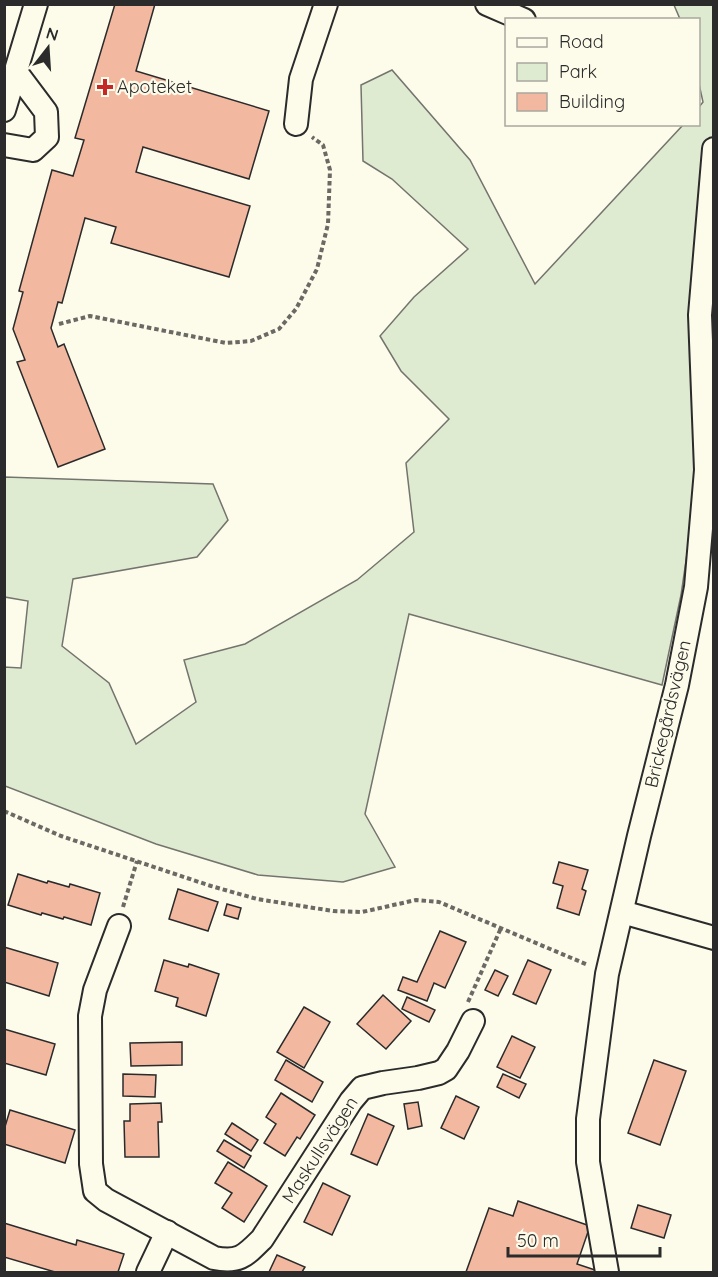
<svg xmlns="http://www.w3.org/2000/svg" width="718" height="1277" viewBox="0 0 718 1277" font-family="Quicksand,sans-serif">
<style>
.green{fill:#deebd1;stroke:#74746e;stroke-width:1.5}
.building{fill:#f2b8a0;stroke:#2b2b2b;stroke-width:1.5}
.lines{fill:none;stroke-linecap:round;stroke-linejoin:round}
.minor-casing{stroke:#2b2b2b;stroke-width:26}
.path{stroke:#6a6964;stroke-width:4;stroke-dasharray:4.5 3;stroke-linecap:butt}
.minor{stroke:#fdfbea;stroke-width:22}
.poi-dot{fill:#c62828;stroke:#fdfbea;stroke-width:2}
.labels{text-anchor:middle;stroke-width:4.5;stroke-linejoin:round;paint-order:stroke}
.poi-label{font-size:18px;fill:#2b2b2b;stroke:#fdfbea;text-anchor:start}
.street-label{font-size:18px;fill:#2b2b2b;stroke:#fdfbea}
</style>
<rect width="100%" height="100%" fill="#fdfbea"/>
<!-- green -->
<polygon class="green" points="674,5 713,5 713,371 692,385 696,492 681,595 662,685 409,614 365,814 395,867 343,882 258,875 156,844 5,786 4,667 21,668 28,601 5,597 5,477 213,484 228,520 197,557 73,579 62,646 109,683 136,744 196,702 184,660 245,644 357,580 414,532 406,463 449,419 401,371 380,336 414,297 468,249 392,179 363,161 361,85 392,70 470,160 535,284 683,125 698,124 699,107 703,102 699,84 698,20 680,19"/>
<!-- building -->
<g class="building">
<polygon points="115,4 155,4 136,71 269,111 249,179 143,147 136,172 250,206 229,277 111,243 116,227 85,218 62,303 58,302 51,328 58,347 64,344 105,449 58,467 17,362 25,360 13,329 23,292 19,291 52,170 73,176 84,140 75,138"/>
<polygon points="559,862 588,870 582,889 586,891 579,915 557,908 563,886 553,883"/>
<polygon points="18,874 47,883 48,881 69,887 70,884 100,893 91,925 64,917 63,919 42,913 41,915 8,905"/>
<polygon points="178,889 218,902 208,931 169,919"/>
<polygon points="227,904 241,908 238,919 224,915"/>
<polygon points="440,931 466,942 445,988 434,983 427,1001 398,990 403,977 417,982"/>
<polygon points="4,947 58,963 49,996 4,982"/>
<polygon points="164,960 188,967 189,964 219,974 206,1016 176,1006 178,998 155,991"/>
<polygon points="528,960 551,970 536,1004 513,994"/>
<polygon points="495,970 508,976 498,996 485,990"/>
<polygon points="383,995 411,1021 386,1049 357,1024"/>
<polygon points="407,997 435,1010 429,1022 402,1009"/>
<polygon points="304,1007 330,1022 304,1068 277,1052"/>
<polygon points="4,1029 55,1044 46,1075 4,1063"/>
<polygon points="512,1036 535,1047 520,1078 497,1067"/>
<polygon points="182,1042 182,1065 131,1066 130,1043"/>
<polygon points="286,1060 323,1082 312,1102 275,1080"/>
<polygon points="654,1060 686,1071 660,1145 628,1133"/>
<polygon points="123,1074 156,1075 155,1097 123,1096"/>
<polygon points="503,1074 526,1084 519,1098 497,1087"/>
<polygon points="281,1093 315,1115 300,1139 297,1137 285,1156 264,1143 276,1124 266,1117"/>
<polygon points="456,1096 479,1107 464,1139 441,1128"/>
<polygon points="418,1102 422,1126 408,1129 404,1104"/>
<polygon points="161,1103 162,1122 158,1122 159,1157 125,1157 124,1121 130,1121 130,1104"/>
<polygon points="10,1110 75,1130 65,1163 4,1144 4,1130"/>
<polygon points="368,1114 394,1126 377,1165 351,1154"/>
<polygon points="232,1123 258,1140 251,1151 225,1134"/>
<polygon points="224,1140 251,1156 244,1168 217,1151"/>
<polygon points="228,1162 267,1186 244,1222 222,1208 232,1193 215,1183"/>
<polygon points="323,1183 350,1196 332,1235 304,1222"/>
<polygon points="518,1201 590,1226 577,1264 601,1272 466,1272 489,1208 513,1216"/>
<polygon points="638,1205 671,1215 664,1238 631,1228"/>
<polygon points="4,1223 76,1245 77,1240 124,1254 118,1272 55,1272 4,1257"/>
<polygon points="277,1255 305,1267 302,1272 269,1272"/>
</g>
<g class="lines">
<defs>
<g id="minor">
<polyline points="487,4 524,20"/>
<polyline points="4,110 36,4"/>
<polyline points="296,124 301,79 326,4"/>
<polyline points="4,145 33,150 47,137 46,112 16,72"/>
<polyline points="622,912 714,938"/>
<path d="M119 926 95 990 90 1016 91 1164 95 1191 106 1200 214 1258C239 1263 245 1256 262 1239L351 1101 362 1088 383 1083 418 1078 439 1073 446 1069 458 1051 473 1021"/>
<polyline points="148,1272 167,1232"/>
<polyline points="607,1272 588,1162 588,1119 607,974 639,836 677,685 696,587 706,470 700,315 714,149"/>
</g>
</defs>
<!-- minor casing -->
<use href="#minor" class="minor-casing"/>
<!-- path -->
<g class="path">
<polyline points="59,324 90,316 226,343 251,341 279,329 296,309 317,269 328,224 330,170 323,145 312,137"/>
<polyline points="4,811 61,836 211,886 257,899 333,911 362,912 416,900 439,902 588,965"/>
<polyline points="123,907 137,861"/>
<polyline points="468,1002 501,928"/>
</g>
<!-- minor -->
<use href="#minor" class="minor"/>
</g>
<!-- markers -->
<path class="poi-dot" d="M102 78h6v6h6v6h-6v6h-6v-6h-6v-6h6z"/>
<g class="labels">
<!-- poi labels -->
<g class="poi-label">
<text x="117" y="93">Apoteket</text>
</g>
<!-- street labels -->
<g class="street-label">
<text transform="translate(668 714) rotate(-77)" y="6">Brickegårdsvägen</text>
<text transform="translate(320 1150) rotate(-57)" y="6">Maskullsvägen</text>
</g>
</g>
<!-- border -->
<rect width="718" height="1277" fill="none" stroke="#2b2b2b" stroke-width="12"/>
<!-- legend -->
<rect x="505" y="18" width="195" height="108" fill="#fdfbea" stroke="#a9a89e" stroke-width="1.5"/>
<rect x="517" y="38" width="30" height="9" fill="#fdfbea" stroke="#a9a89e" stroke-width="1.5"/>
<text x="559" y="48" font-size="18" fill="#2b2b2b">Road</text>
<rect x="517" y="63" width="30" height="18" fill="#deebd1" stroke="#a9a89e" stroke-width="1.5"/>
<text x="559" y="78" font-size="18" fill="#2b2b2b">Park</text>
<rect x="517" y="93" width="30" height="18" fill="#f2b8a0" stroke="#a9a89e" stroke-width="1.5"/>
<text x="559" y="108" font-size="18" fill="#2b2b2b">Building</text>
<!-- north arrow -->
<g transform="translate(48 48) rotate(17)" stroke="#fdfbea" stroke-width="4.5" paint-order="stroke">
<path d="M0-4.5L10 22L0 15L-10 22Z" fill="#2b2b2b"/>
<text y="-9" font-size="16" font-weight="bold" text-anchor="middle" fill="#2b2b2b">N</text>
</g>
<!-- scale -->
<path d="M508 1247v9h152v-9" fill="none" stroke="#2b2b2b" stroke-width="3"/>
<text x="517" y="1247" font-size="18" fill="#2b2b2b" stroke="#fdfbea" stroke-width="4.5" paint-order="stroke">50 m</text>
</svg>
